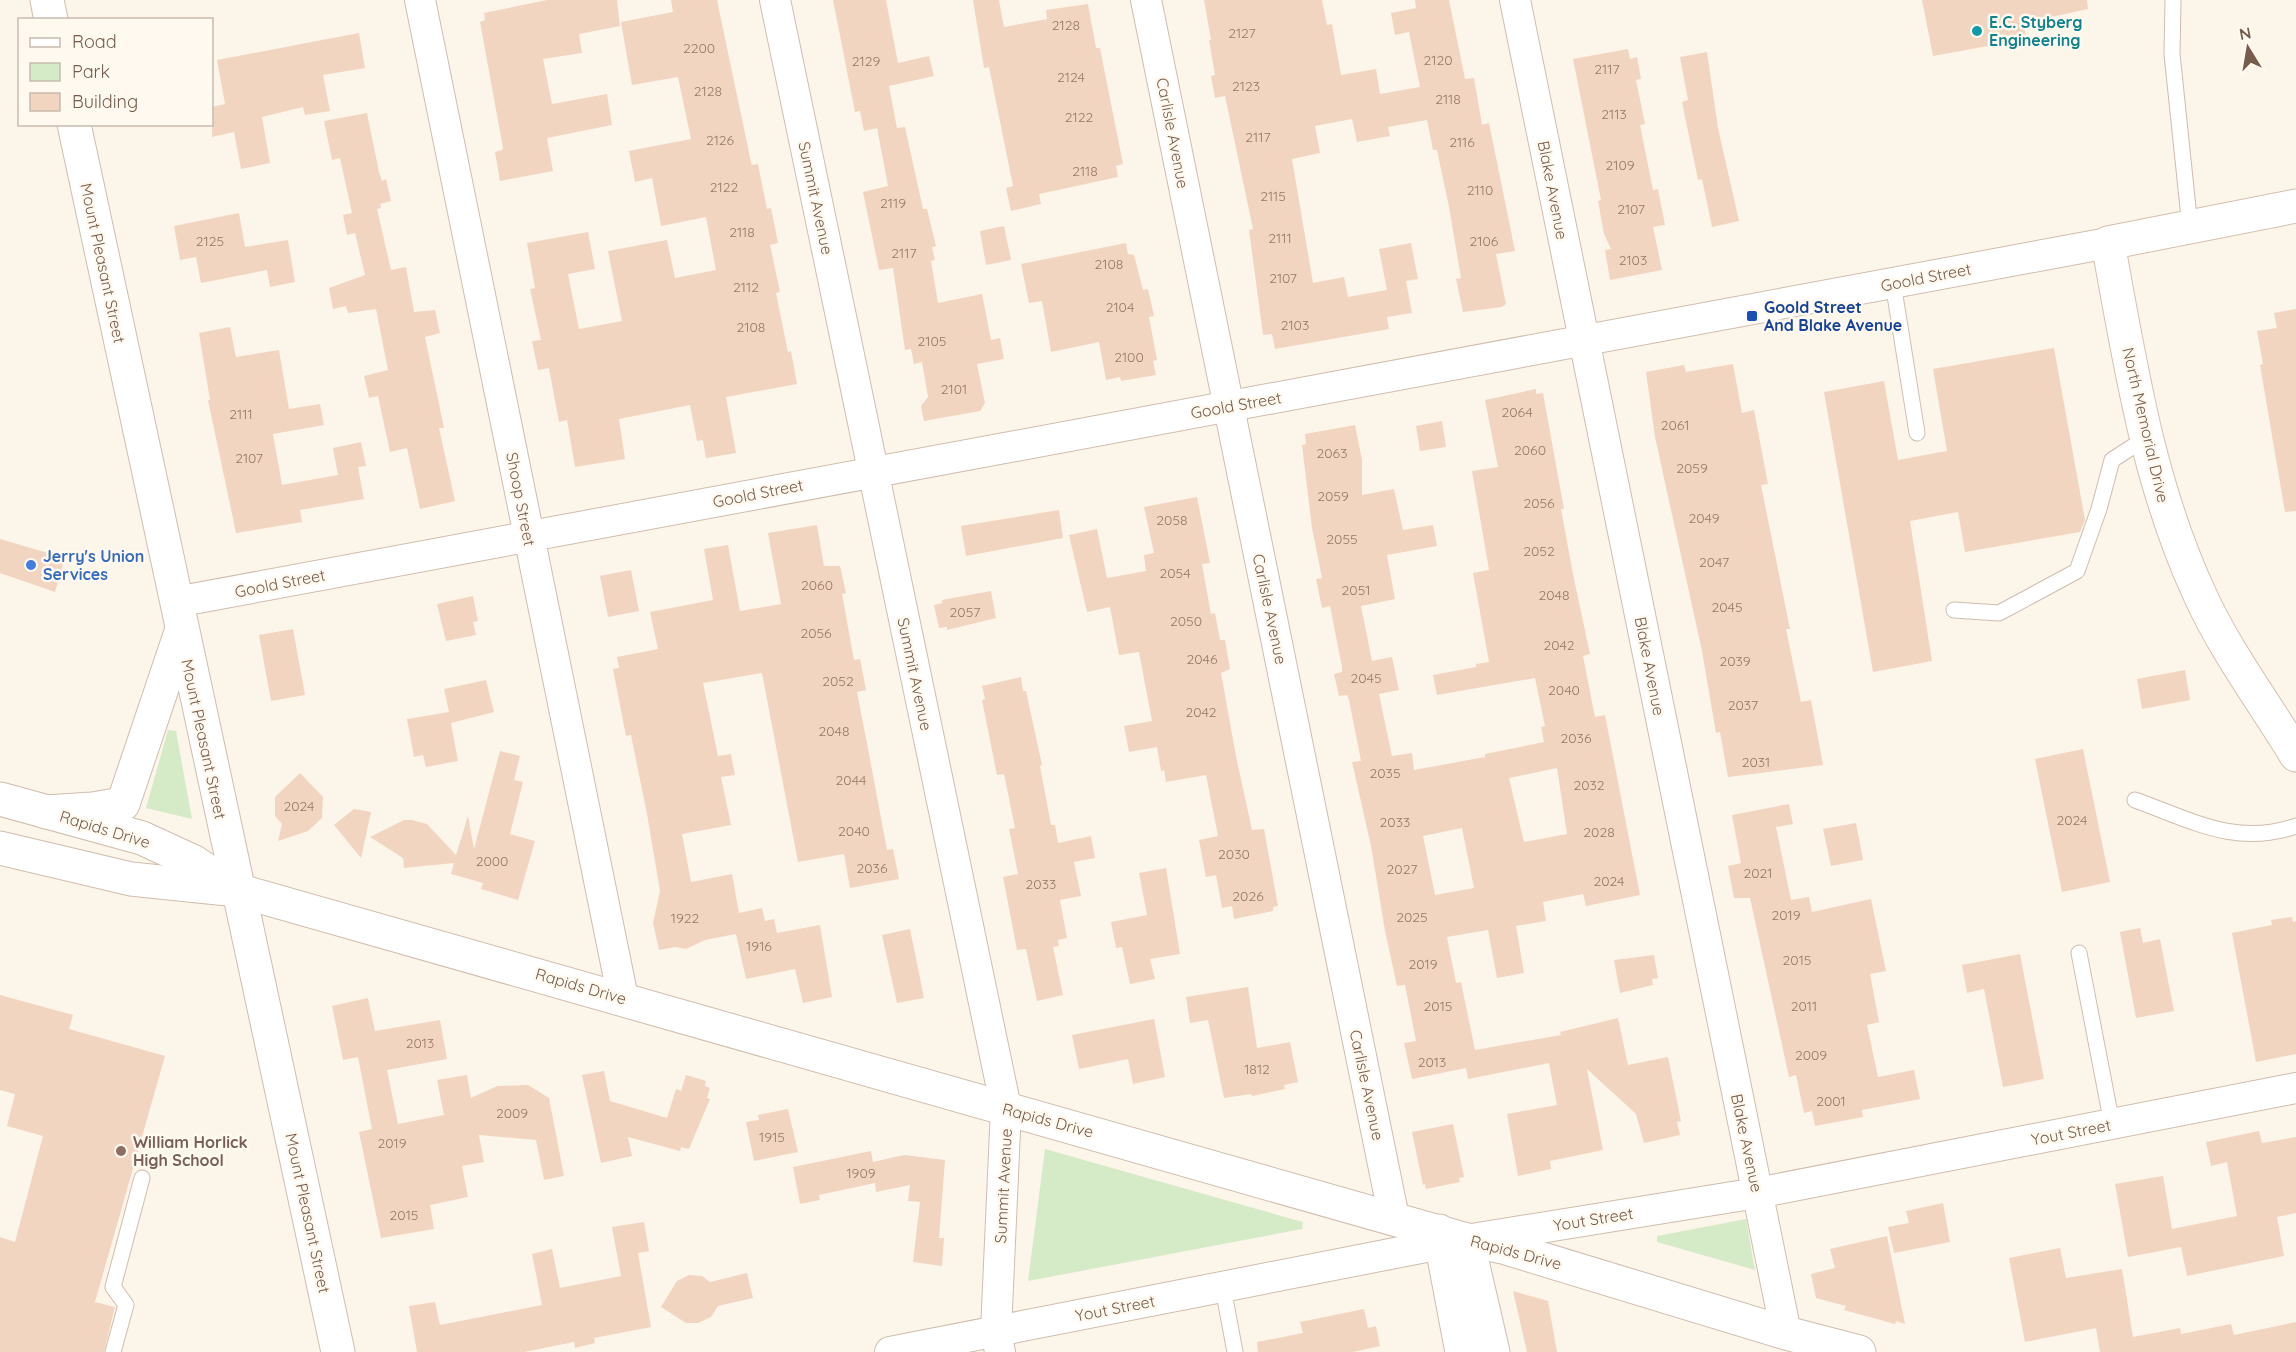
<svg xmlns="http://www.w3.org/2000/svg" width="2296" height="1352" viewBox="0 0 2296 1352" font-family="Quicksand,sans-serif">
<style>
.green{fill:#d5ebc7}
.building{fill:#f2d5c0;fill-rule:evenodd}
.lines{fill:none;stroke-linecap:round;stroke-linejoin:round}
.service-casing{stroke:#cfbdae;stroke-width:17}
.minor-casing{stroke:#cfbdae;stroke-width:32}
.tertiary-casing{stroke:#cfbdae;stroke-width:35}
.secondary-casing{stroke:#d4bfae;stroke-width:35}
.service{stroke:#fff;stroke-width:15}
.minor{stroke:#fff;stroke-width:30}
.tertiary{stroke:#fff;stroke-width:33}
.secondary{stroke:#fff;stroke-width:33}
.culture-dot{fill:#0f9aa8;stroke:#fff9ef;stroke-width:2}
.transit-dot{fill:#1a4fb4;stroke:#fff9ef;stroke-width:2}
.shop-dot{fill:#3f7fe0;stroke:#fff9ef;stroke-width:2}
.education-dot{fill:#8d6e63;stroke:#fff9ef;stroke-width:2}
.labels{text-anchor:middle;stroke-width:5;stroke-linejoin:round;paint-order:stroke}
.number-label{font-size:14px;fill:#967a69}
.culture-label{font-size:16px;font-weight:bold;fill:#0d838f;stroke:#fff9ef;text-anchor:start}
.street-label{font-size:16px;fill:#775c4c;stroke:#fff9ef}
.transit-label{font-size:16px;font-weight:bold;fill:#164399;stroke:#fff9ef;text-anchor:start}
.shop-label{font-size:16px;font-weight:bold;fill:#366cbe;stroke:#fff9ef;text-anchor:start}
.education-label{font-size:16px;font-weight:bold;fill:#785e54;stroke:#fff9ef;text-anchor:start}
</style>
<rect width="100%" height="100%" fill="#fcf5e9"/>
<!-- green -->
<g class="green">
<polygon points="168,730 176,731 192,819 146,808"/>
<polygon points="1045,1149 1303,1222 1302,1229 1028,1281"/>
<polygon points="1746,1219 1755,1270 1657,1242 1657,1236"/>
</g>
<!-- building -->
<g class="building">
<polygon points="547,0 617,0 620,26 579,34 582,53 543,59 552,104 607,94 612,125 547,138 553,171 500,181 495,152 502,150 503,148 480,22 485,20 484,13"/>
<polygon points="671,0 717,0 751,162 752,165 758,164 767,209 771,208 778,243 770,245 780,292 776,293 788,352 791,351 797,384 726,397 736,453 706,458 703,440 697,441 690,405 619,419 625,459 575,467 567,420 559,422 549,368 538,370 532,341 541,340 530,289 535,288 527,243 588,232 595,269 568,274 579,329 622,321 608,251 667,240 675,278 716,270 706,217 661,226 652,178 635,182 629,151 691,139 678,77 632,85 621,22 673,12"/>
<polygon points="833,0 886,0 898,63 929,56 934,76 889,86 897,128 905,127 923,209 927,209 936,246 932,247 935,260 931,261 938,303 982,294 991,340 1000,338 1004,359 977,364 985,403 980,411 924,421 921,406 928,397 922,362 914,364 911,349 905,350 893,268 879,270 863,192 888,186 877,128 864,131 860,111 855,112"/>
<polygon points="973,0 999,0 1004,27 1047,19 1046,10 1088,4 1096,48 1100,48 1123,164 1116,166 1118,177 1039,194 1041,204 1011,211 1006,188 1013,186 989,67 984,68"/>
<polygon points="1204,0 1322,0 1327,25 1332,24 1341,75 1376,69 1380,94 1420,87 1409,32 1395,35 1391,13 1416,8 1415,0 1449,0 1465,79 1474,78 1482,125 1489,123 1511,231 1515,251 1496,254 1506,304 1502,307 1463,312 1456,279 1461,278 1449,207 1437,150 1433,150 1427,120 1388,127 1390,136 1357,142 1352,119 1315,126 1320,153 1292,159 1313,283 1344,277 1348,297 1387,290 1379,249 1411,243 1418,279 1406,281 1412,313 1387,317 1389,329 1275,349 1272,334 1263,335 1249,230 1253,229 1225,96 1215,98 1211,76 1215,75 1209,40 1211,40"/>
<polygon points="1922,0 2087,0 2088,9 2024,23 2026,39 1933,56"/>
<polygon points="359,33 365,68 323,75 330,111 305,115 303,107 262,117 270,163 241,169 234,132 212,137 212,107 225,104 217,60"/>
<polygon points="1628,49 1630,59 1637,57 1641,79 1636,80 1645,124 1640,125 1653,190 1658,189 1665,225 1653,227 1662,270 1610,280 1605,250 1611,249 1604,234 1598,201 1601,200 1573,59"/>
<polygon points="1707,52 1718,128 1739,221 1712,227 1702,179 1698,180 1682,102 1688,100 1680,57"/>
<polygon points="367,113 379,172 382,181 386,179 391,201 380,204 381,208 377,209 391,270 406,267 414,312 435,310 440,333 425,337 444,428 439,428 455,501 420,509 407,448 390,452 378,396 369,398 364,376 388,370 376,309 348,313 346,306 333,309 329,288 365,275 355,233 347,235 343,215 352,213 340,158 332,160 324,121"/>
<polygon points="239,213 245,247 288,240 295,282 270,287 267,270 201,283 196,257 180,260 174,226"/>
<polygon points="1004,226 1011,260 986,265 980,231"/>
<polygon points="1126,243 1128,254 1134,255 1143,290 1148,289 1154,316 1149,317 1157,360 1153,361 1156,375 1121,381 1120,377 1106,380 1099,342 1051,352 1042,301 1029,303 1021,264"/>
<polygon points="2296,309 2296,511 2285,512 2260,365 2263,364 2257,331 2277,328 2274,313"/>
<polygon points="230,327 236,357 279,350 289,409 320,404 324,425 273,434 282,485 338,475 333,448 361,442 366,466 358,467 364,499 300,510 302,522 236,533 208,400 210,400 199,333"/>
<polygon points="2054,348 2085,520 2080,532 1965,552 1958,512 1910,521 1932,661 1873,672 1824,392 1884,381 1898,460 1947,451 1933,369"/>
<polygon points="1733,364 1742,413 1754,410 1768,484 1761,485 1790,629 1786,629 1801,702 1811,700 1823,765 1728,777 1720,732 1716,733 1702,651 1655,437 1646,372 1684,365 1686,372"/>
<path d="M1536 389V394L1543 393 1564 509H1561L1573 574 1590 654 1583 656 1595 717 1605 715 1640 895 1586 906 1583 894 1543 902 1546 921 1516 926 1524 973 1497 978 1488 930 1447 937 1456 983 1461 982 1475 1050 1561 1035 1560 1032 1618 1018 1628 1065 1668 1057 1681 1121 1677 1122 1680 1135 1644 1143 1636 1114 1587 1069 1603 1150 1550 1161 1551 1169 1518 1176 1507 1114 1557 1105 1549 1063 1468 1079 1466 1068 1412 1079 1404 1043 1416 1041 1405 985 1397 986 1385 931 1371 846 1352 762 1361 761 1349 700 1347 695 1339 696 1334 674 1342 672V667L1330 606 1322 608 1316 579 1322 578 1312 528 1302 445 1306 444 1305 434 1355 425 1362 460V495L1394 489 1403 530 1433 525 1437 546 1387 555 1395 599 1361 606 1372 661 1392 657 1399 690 1379 694 1392 756 1412 753 1414 770 1485 757V754L1544 742 1541 727 1545 726 1535 678 1437 695 1433 675 1476 667V664L1489 662 1473 573 1489 570 1472 471 1498 467 1485 400ZM1557 768 1567 834 1524 842 1509 778ZM1462 828 1474 888 1435 895 1423 836Z"/>
<polygon points="1442,421 1446,447 1420,451 1416,426"/>
<polygon points="1197,497 1210,563 1202,564 1211,614 1215,613 1220,640 1225,640 1230,669 1221,673 1236,756 1252,830 1264,829 1278,906 1273,907 1273,911 1234,919 1232,906 1222,908 1216,875 1206,877 1199,840 1218,836 1206,775 1166,782 1164,770 1161,771 1157,747 1129,752 1124,726 1152,721 1139,652 1119,655 1110,607 1087,612 1069,535 1097,529 1107,578 1146,571 1144,555 1154,553 1144,507"/>
<polygon points="1059,510 1063,538 966,556 961,526"/>
<polygon points="817,525 824,566 840,566 846,593 842,594 854,660 860,659 866,690 857,692 869,754 887,850 893,849 899,879 850,888 844,854 798,862 762,673 703,683 718,756 731,754 735,775 721,777 731,825 682,834 691,882 732,874 739,913 762,908 765,921 774,919 777,933 820,925 832,997 803,1003 795,969 746,979 736,934 705,940 686,949 675,947 659,950 653,923 660,891 647,814 631,735 626,736 613,669 619,668 617,657 658,649 650,612 713,600 704,549 728,545 740,611 781,604 768,533"/>
<polygon points="0,539 65,558 55,592 0,573"/>
<polygon points="631,570 639,611 608,617 600,576"/>
<polygon points="991,591 996,618 947,630 947,627 939,628 934,605 942,603 942,600"/>
<polygon points="473,596 478,621 473,622 476,635 446,641 437,604"/>
<polygon points="293,629 305,695 271,701 259,635"/>
<polygon points="2185,670 2190,700 2142,709 2137,679"/>
<polygon points="1021,677 1023,691 1026,691 1042,765 1040,766 1051,825 1055,825 1058,843 1091,836 1095,858 1074,862 1081,896 1060,900 1067,938 1058,940 1059,946 1053,947 1063,995 1037,1001 1026,949 1017,950 1003,877 1018,874 1009,829 1015,828 1004,774 997,775 982,700 985,699 982,686"/>
<polygon points="486,680 494,712 451,723 458,761 426,767 423,755 414,757 407,719 449,712 444,689"/>
<polygon points="2083,749 2110,882 2062,892 2035,759"/>
<polygon points="500,751 520,756 514,780 523,782 510,834 535,841 518,900 481,889 483,883 451,874 454,863 404,868 403,858 370,837 404,820 412,820 427,824 456,855 468,816 474,849"/>
<polygon points="300,773 323,797 322,818 308,831 278,841 282,824 275,816 275,797"/>
<polygon points="1789,804 1793,824 1776,827 1791,900 1809,897 1812,912 1871,899 1886,971 1870,974 1879,1022 1867,1025 1878,1077 1914,1070 1920,1099 1862,1110 1863,1117 1815,1126 1812,1111 1804,1113 1796,1075 1789,1077 1750,898 1734,898 1728,866 1741,863 1732,815"/>
<polygon points="354,809 371,812 361,858 334,825"/>
<polygon points="1856,823 1863,860 1831,866 1823,829"/>
<polygon points="1166,868 1180,954 1150,959 1155,979 1130,984 1122,947 1116,948 1111,922 1147,915 1139,873"/>
<polygon points="2292,917 2293,922 2296,921 2296,1054 2256,1062 2232,933 2272,925 2271,920"/>
<polygon points="2140,928 2143,943 2160,939 2174,1011 2136,1018 2120,932"/>
<polygon points="910,929 924,998 897,1003 882,935"/>
<polygon points="2020,954 2044,1079 2003,1087 1984,989 1967,993 1962,965"/>
<polygon points="1654,955 1658,978 1652,979 1653,985 1620,993 1614,960"/>
<polygon points="1248,987 1257,1048 1290,1042 1298,1082 1284,1085 1285,1089 1252,1096 1251,1094 1224,1098 1208,1020 1190,1023 1186,997"/>
<polygon points="0,995 73,1015 69,1029 165,1056 95,1302 115,1307 104,1352 0,1352 0,1237 15,1242 43,1136 7,1126 15,1094 0,1090"/>
<polygon points="368,998 375,1031 440,1020 447,1059 387,1070 398,1124 444,1115 437,1080 467,1075 471,1098 497,1086 528,1085 549,1098 564,1176 544,1180 536,1140 479,1135 484,1162 462,1166 468,1197 430,1205 434,1229 381,1238 359,1132 372,1129 358,1057 343,1060 332,1006"/>
<polygon points="1154,1019 1165,1077 1133,1084 1128,1059 1079,1069 1072,1035"/>
<polygon points="604,1071 610,1101 667,1118 676,1089 681,1091 686,1075 706,1081 705,1086 710,1088 707,1098 710,1099 689,1149 681,1147 680,1151 628,1137 632,1156 601,1163 582,1075"/>
<polygon points="788,1109 798,1152 754,1161 746,1122 759,1120 758,1115"/>
<polygon points="1453,1124 1464,1177 1459,1178 1460,1182 1426,1189 1425,1184 1423,1185 1412,1132"/>
<polygon points="2259,1131 2262,1143 2296,1137 2296,1213 2277,1217 2284,1256 2187,1276 2181,1247 2128,1257 2115,1184 2163,1176 2172,1229 2237,1216 2227,1162 2211,1166 2206,1142"/>
<polygon points="871,1151 873,1162 904,1155 945,1160 939,1238 944,1238 942,1266 913,1262 920,1202 908,1201 910,1185 876,1192 875,1183 819,1195 820,1200 800,1204 793,1167"/>
<polygon points="1943,1203 1950,1242 1894,1253 1888,1227 1909,1223 1906,1211"/>
<polygon points="644,1222 649,1251 638,1253 651,1327 594,1338 595,1343 575,1348 574,1342 524,1352 417,1352 409,1306 435,1302 440,1325 542,1305 532,1254 552,1249 560,1288 621,1276 612,1227"/>
<polygon points="1887,1236 1905,1324 1896,1321 1895,1324 1844,1310 1846,1306 1816,1298 1811,1274 1835,1268 1830,1249"/>
<polygon points="2060,1248 2066,1278 2122,1269 2133,1337 2180,1328 2181,1334 2231,1324 2234,1335 2296,1322 2296,1352 2100,1352 2096,1328 2025,1342 2009,1258"/>
<polygon points="747,1273 753,1298 718,1306 711,1317 698,1323 686,1323 661,1307 677,1281 689,1275 702,1276 710,1282"/>
<polygon points="1513,1291 1548,1301 1557,1352 1527,1352"/>
<polygon points="1364,1309 1368,1328 1376,1326 1380,1346 1353,1352 1258,1352 1257,1342 1303,1333 1300,1322"/>
</g>
<g class="lines">
<defs>
<g id="service">
<polyline points="2173,0 2172,54 2190,227"/>
<polyline points="1893,283 1917,433"/>
<polyline points="1954,610 1999,613 2077,571 2099,509 2112,460 2146,438"/>
<path d="M2135 800C2191 820 2236 847 2296 826"/>
<polyline points="2079,953 2112,1124"/>
<polyline points="1223,1288 1235,1352"/>
<polyline points="113,1352 126,1305 113,1287 142,1178"/>
</g>
<g id="minor">
<polyline points="420,0 623,998"/>
<polyline points="775,0 1006,1108 996,1331 1000,1352"/>
<polyline points="1146,0 1394,1218"/>
<polyline points="1515,0 1786,1333"/>
<polyline points="176,602 2108,243"/>
<polyline points="890,1352 1441,1244 1757,1193 2296,1088"/>
</g>
<g id="tertiary">
<polyline points="47,0 51,20"/>
<polyline points="74,124 338,1352"/>
<polyline points="0,799 142,838 194,862 233,888"/>
<polyline points="46,812 92,809 123,804 181,632"/>
<polyline points="0,848 131,879 237,890 1467,1240 1503,1247 1786,1333 1859,1352"/>
<polyline points="1439,1231 1462,1352"/>
<polyline points="1467,1240 1493,1352"/>
</g>
<path id="secondary" d="M2296 206 2108 243C2130 363 2148 483 2200 595 2226 652 2264 702 2296 755"/>
</defs>
<!-- service casing -->
<use href="#service" class="service-casing"/>
<!-- minor casing -->
<use href="#minor" class="minor-casing"/>
<!-- tertiary casing -->
<use href="#tertiary" class="tertiary-casing"/>
<!-- secondary casing -->
<use href="#secondary" class="secondary-casing"/>
<!-- service -->
<use href="#service" class="service"/>
<!-- minor -->
<use href="#minor" class="minor"/>
<!-- tertiary -->
<use href="#tertiary" class="tertiary"/>
<!-- secondary -->
<use href="#secondary" class="secondary"/>
</g>
<!-- markers -->
<circle class="culture-dot" cx="1977" cy="31" r="6"/>
<rect class="transit-dot" x="1746" y="310" width="12" height="12" rx="3"/>
<circle class="shop-dot" cx="31" cy="565" r="6"/>
<circle class="education-dot" cx="121" cy="1151" r="6"/>
<g class="labels">
<!-- number labels -->
<g class="number-label">
<text x="1066" y="30">2128</text>
<text x="1242" y="38">2127</text>
<text x="699" y="53">2200</text>
<text x="1438" y="65">2120</text>
<text x="866" y="66">2129</text>
<text x="1607" y="74">2117</text>
<text x="1071" y="82">2124</text>
<text x="1246" y="91">2123</text>
<text x="708" y="96">2128</text>
<text x="1448" y="104">2118</text>
<text x="1614" y="119">2113</text>
<text x="1079" y="122">2122</text>
<text x="1258" y="142">2117</text>
<text x="720" y="145">2126</text>
<text x="1462" y="147">2116</text>
<text x="1620" y="170">2109</text>
<text x="1085" y="176">2118</text>
<text x="724" y="192">2122</text>
<text x="1480" y="195">2110</text>
<text x="1273" y="201">2115</text>
<text x="893" y="208">2119</text>
<text x="1631" y="214">2107</text>
<text x="742" y="237">2118</text>
<text x="1280" y="243">2111</text>
<text x="210" y="246">2125</text>
<text x="1484" y="246">2106</text>
<text x="904" y="258">2117</text>
<text x="1633" y="265">2103</text>
<text x="1109" y="269">2108</text>
<text x="1283" y="283">2107</text>
<text x="746" y="292">2112</text>
<text x="1120" y="312">2104</text>
<text x="1295" y="330">2103</text>
<text x="751" y="332">2108</text>
<text x="932" y="346">2105</text>
<text x="1129" y="362">2100</text>
<text x="954" y="394">2101</text>
<text x="1517" y="417">2064</text>
<text x="241" y="419">2111</text>
<text x="1675" y="430">2061</text>
<text x="1530" y="455">2060</text>
<text x="1332" y="458">2063</text>
<text x="249" y="463">2107</text>
<text x="1692" y="473">2059</text>
<text x="1333" y="501">2059</text>
<text x="1539" y="508">2056</text>
<text x="1704" y="523">2049</text>
<text x="1172" y="525">2058</text>
<text x="1342" y="544">2055</text>
<text x="1539" y="556">2052</text>
<text x="1714" y="567">2047</text>
<text x="1175" y="578">2054</text>
<text x="817" y="590">2060</text>
<text x="1356" y="595">2051</text>
<text x="1554" y="600">2048</text>
<text x="1727" y="612">2045</text>
<text x="965" y="617">2057</text>
<text x="1186" y="626">2050</text>
<text x="816" y="638">2056</text>
<text x="1559" y="650">2042</text>
<text x="1202" y="664">2046</text>
<text x="1735" y="666">2039</text>
<text x="1366" y="683">2045</text>
<text x="838" y="686">2052</text>
<text x="1564" y="695">2040</text>
<text x="1743" y="710">2037</text>
<text x="1201" y="717">2042</text>
<text x="834" y="736">2048</text>
<text x="1576" y="743">2036</text>
<text x="1756" y="767">2031</text>
<text x="1385" y="778">2035</text>
<text x="851" y="785">2044</text>
<text x="1589" y="790">2032</text>
<text x="299" y="811">2024</text>
<text x="2072" y="825">2024</text>
<text x="1395" y="827">2033</text>
<text x="854" y="836">2040</text>
<text x="1599" y="837">2028</text>
<text x="1234" y="859">2030</text>
<text x="492" y="866">2000</text>
<text x="872" y="873">2036</text>
<text x="1402" y="874">2027</text>
<text x="1758" y="878">2021</text>
<text x="1609" y="886">2024</text>
<text x="1041" y="889">2033</text>
<text x="1248" y="901">2026</text>
<text x="1786" y="920">2019</text>
<text x="1412" y="922">2025</text>
<text x="685" y="923">1922</text>
<text x="759" y="951">1916</text>
<text x="1797" y="965">2015</text>
<text x="1423" y="969">2019</text>
<text x="1438" y="1011">2015</text>
<text x="1804" y="1011">2011</text>
<text x="420" y="1048">2013</text>
<text x="1811" y="1060">2009</text>
<text x="1432" y="1067">2013</text>
<text x="1257" y="1074">1812</text>
<text x="1831" y="1106">2001</text>
<text x="512" y="1118">2009</text>
<text x="772" y="1142">1915</text>
<text x="392" y="1148">2019</text>
<text x="861" y="1178">1909</text>
<text x="404" y="1220">2015</text>
</g>
<!-- culture labels -->
<g class="culture-label">
<text x="1989" y="28">E.C. Styberg<tspan x="1989" dy="18">Engineering</tspan></text>
</g>
<!-- street labels -->
<g class="street-label">
<text transform="translate(1173 133) rotate(79)" y="6">Carlisle Avenue</text>
<text transform="translate(1553 190) rotate(79)" y="6">Blake Avenue</text>
<text transform="translate(816 198) rotate(78)" y="6">Summit Avenue</text>
<text transform="translate(103 263) rotate(78)" y="6">Mount Pleasant Street</text>
<text transform="translate(1926 277) rotate(-11)" y="6">Goold Street</text>
<text transform="translate(1236 405) rotate(-10)" y="6">Goold Street</text>
<text transform="translate(2146 425) rotate(77)" y="6">North Memorial Drive</text>
<text transform="translate(758 493) rotate(-11)" y="6">Goold Street</text>
<text transform="translate(521 499) rotate(79)" y="6">Shoop Street</text>
<text transform="translate(280 583) rotate(-11)" y="6">Goold Street</text>
<text transform="translate(1270 609) rotate(78)" y="6">Carlisle Avenue</text>
<text transform="translate(1650 666) rotate(79)" y="6">Blake Avenue</text>
<text transform="translate(915 674) rotate(78)" y="6">Summit Avenue</text>
<text transform="translate(204 739) rotate(78)" y="6">Mount Pleasant Street</text>
<text transform="translate(105 829) rotate(17)" y="6">Rapids Drive</text>
<text transform="translate(581 986) rotate(16)" y="6">Rapids Drive</text>
<text transform="translate(1367 1085) rotate(78)" y="6">Carlisle Avenue</text>
<text transform="translate(1048 1120) rotate(15)" y="6">Rapids Drive</text>
<text transform="translate(2071 1132) rotate(-11)" y="6">Yout Street</text>
<text transform="translate(1747 1143) rotate(78)" y="6">Blake Avenue</text>
<text transform="translate(1003 1186) rotate(-87)" y="6">Summit Avenue</text>
<text transform="translate(308 1213) rotate(78)" y="6">Mount Pleasant Street</text>
<text transform="translate(1593 1219) rotate(-9)" y="6">Yout Street</text>
<text transform="translate(1516 1252) rotate(15)" y="6">Rapids Drive</text>
<text transform="translate(1115 1308) rotate(-11)" y="6">Yout Street</text>
</g>
<!-- transit labels -->
<g class="transit-label">
<text x="1764" y="313">Goold Street<tspan x="1764" dy="18">And Blake Avenue</tspan></text>
</g>
<!-- shop labels -->
<g class="shop-label">
<text x="43" y="562">Jerry's Union<tspan x="43" dy="18">Services</tspan></text>
</g>
<!-- education labels -->
<g class="education-label">
<text x="133" y="1148">William Horlick<tspan x="133" dy="18">High School</tspan></text>
</g>
</g>
<!-- legend -->
<rect x="18" y="18" width="195" height="108" fill="#fff9ef" stroke="#c9baae" stroke-width="1.5"/>
<rect x="30" y="38" width="30" height="9" fill="#ffffff" stroke="#c9baae" stroke-width="1.5"/>
<text x="72" y="48" font-size="18" fill="#775c4c">Road</text>
<rect x="30" y="63" width="30" height="18" fill="#d5ebc7" stroke="#c9baae" stroke-width="1.5"/>
<text x="72" y="78" font-size="18" fill="#775c4c">Park</text>
<rect x="30" y="93" width="30" height="18" fill="#f2d5c0" stroke="#c9baae" stroke-width="1.5"/>
<text x="72" y="108" font-size="18" fill="#775c4c">Building</text>
<!-- north arrow -->
<g transform="translate(2248 48) rotate(349)" stroke="#fff9ef" stroke-width="4.5" paint-order="stroke">
<path d="M0-4.5L10 22L0 15L-10 22Z" fill="#775c4c"/>
<text y="-9" font-size="16" font-weight="bold" text-anchor="middle" fill="#775c4c">N</text>
</g>
</svg>
